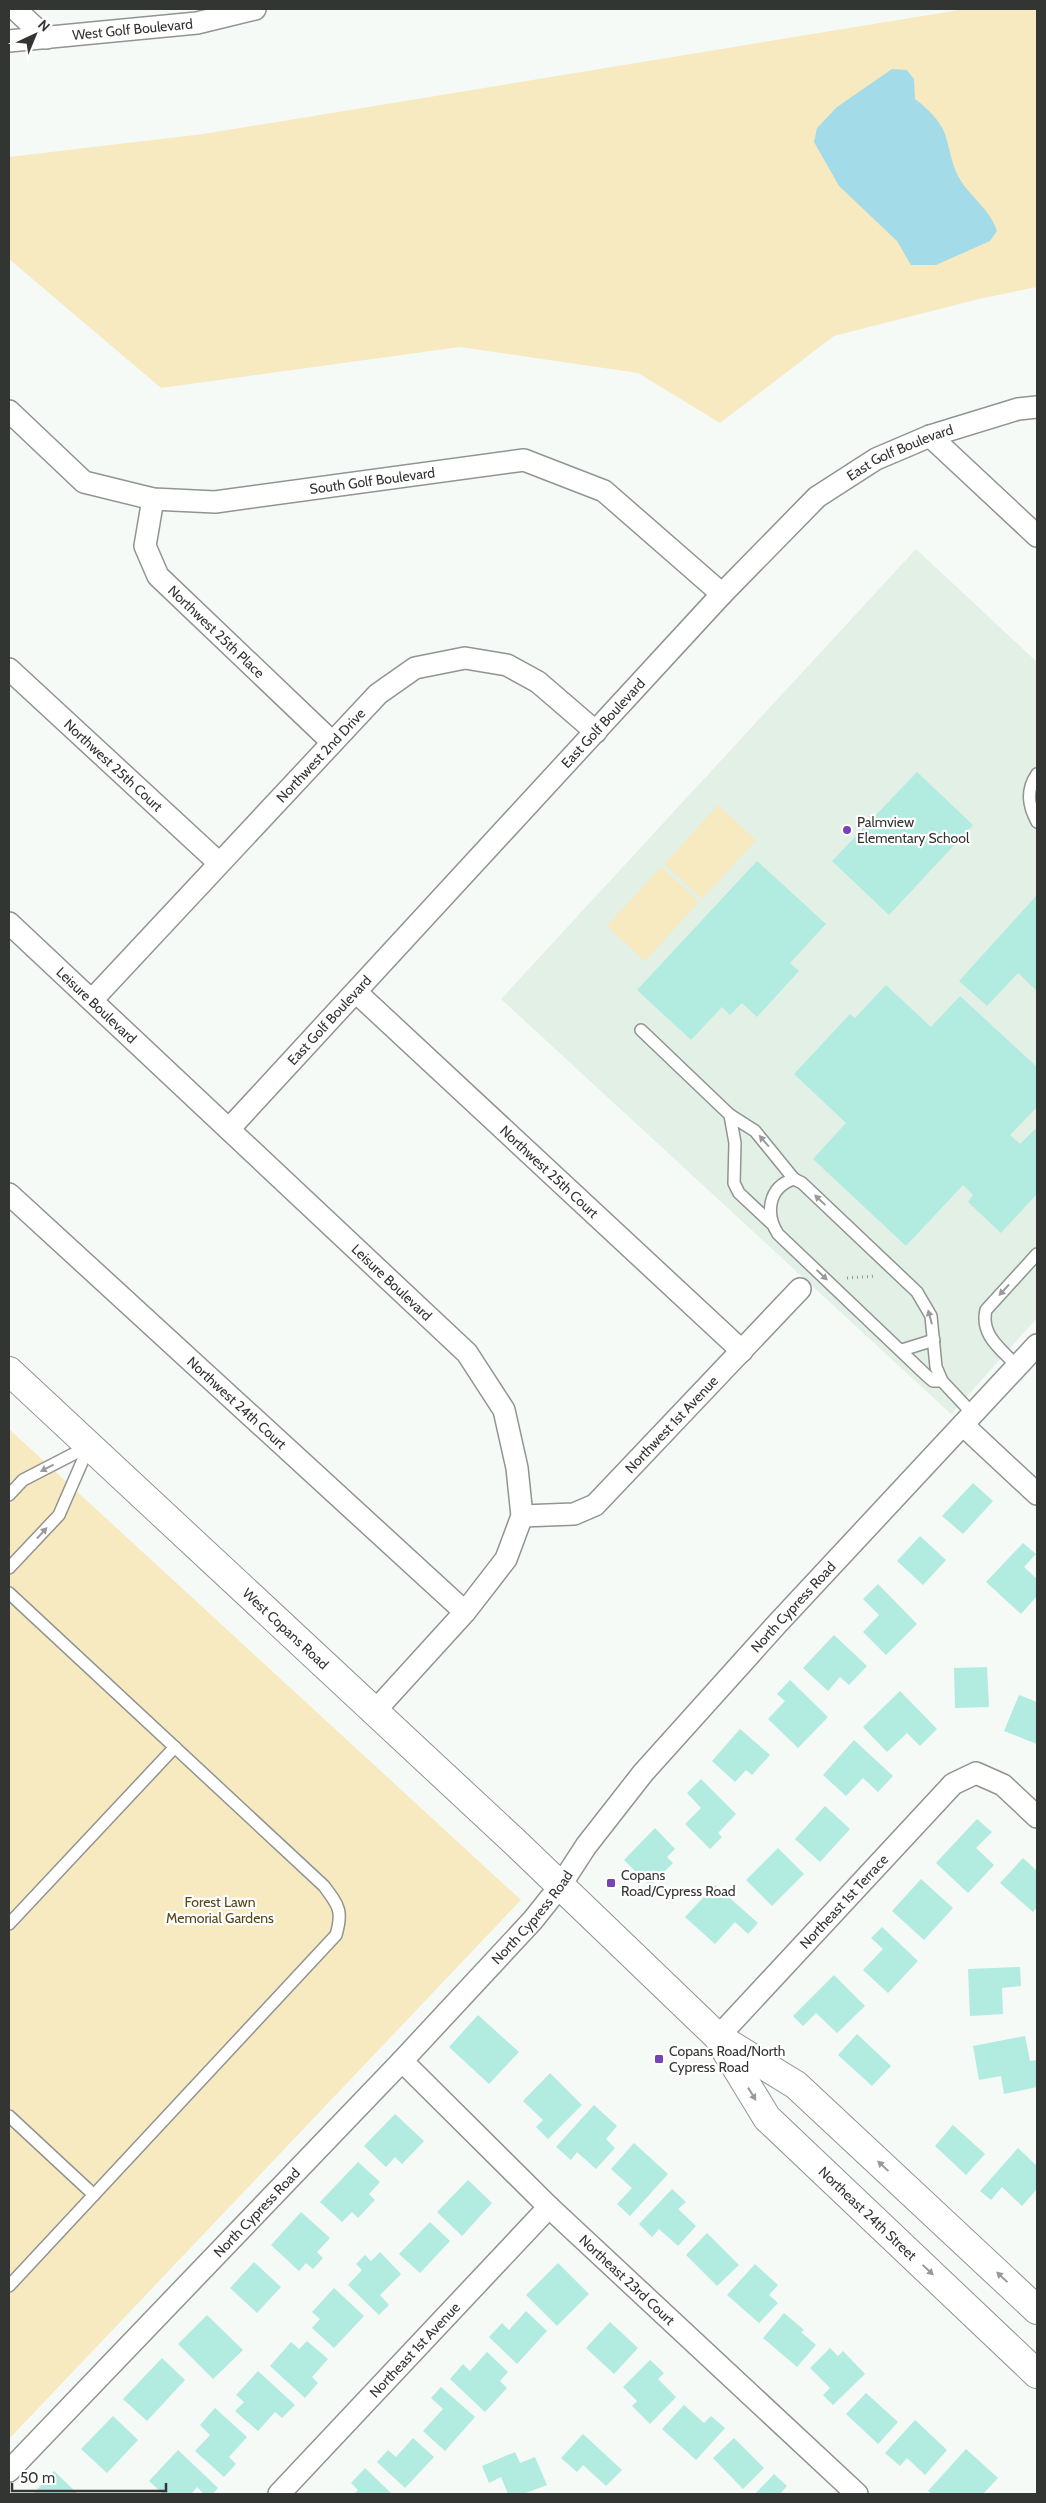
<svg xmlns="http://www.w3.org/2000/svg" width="1046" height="2503" viewBox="0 0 1046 2503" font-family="Cabin,sans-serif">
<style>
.built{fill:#e3f0e6}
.green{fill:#f7eac1}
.water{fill:#a3dce8}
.building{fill:#b2ebe0}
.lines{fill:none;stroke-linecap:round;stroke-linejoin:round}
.service-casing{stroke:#909591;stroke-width:14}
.minor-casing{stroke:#909591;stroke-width:24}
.secondary-casing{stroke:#909591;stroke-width:30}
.path{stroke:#929693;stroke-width:3;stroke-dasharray:1 4;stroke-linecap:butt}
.service{stroke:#fff;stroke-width:11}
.minor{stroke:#fff;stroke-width:21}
.secondary{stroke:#fff;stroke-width:28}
.oneway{fill:#999a99}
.poi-dot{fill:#7741b7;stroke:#fff;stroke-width:2}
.labels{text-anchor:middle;stroke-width:4.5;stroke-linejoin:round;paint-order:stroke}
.street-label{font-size:14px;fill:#333533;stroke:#fff}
.poi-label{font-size:14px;fill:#333533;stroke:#fff;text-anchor:start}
.park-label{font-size:14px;fill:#554612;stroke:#fff}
</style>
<rect width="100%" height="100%" fill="#f5faf6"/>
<!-- built -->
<polygon class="built" points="916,549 1037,662 1037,1318 951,1414 501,999"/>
<!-- green -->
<g class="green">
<polygon points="965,9 1037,9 1037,287 979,299 834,336 720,423 638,373 460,347 161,388 9,259 9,157 203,134"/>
<polygon points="718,805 756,840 702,899 664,864"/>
<polygon points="661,867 699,902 645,961 607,926"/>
<polygon points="9,1429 521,1900 9,2439"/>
</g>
<!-- water -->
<path class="water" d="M892 69 907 70 914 79 915 99C926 107 940 120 945 134 950 149 952 168 961 181 972 198 991 211 997 231L990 241 936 265H911L897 241 839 186 814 142 817 128 837 107Z"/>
<!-- building -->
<g class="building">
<polygon points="917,772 973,825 889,915 832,861"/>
<polygon points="757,861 826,924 790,963 799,971 757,1017 742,1003 730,1015 722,1007 691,1040 637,990"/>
<polygon points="1037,895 1037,991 1018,973 987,1006 959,981"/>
<polygon points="886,985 931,1027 960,996 1037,1067 1037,1107 1010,1135 1020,1144 1035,1129 1037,1131 1037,1194 1001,1233 968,1202 973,1195 963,1185 906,1246 813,1159 846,1123 794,1074 850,1014 855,1018"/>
<polygon points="973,1483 993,1501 963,1534 942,1516"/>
<polygon points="920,1536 946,1560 923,1585 897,1561"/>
<polygon points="1023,1543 1036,1554 1024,1567 1037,1579 1037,1596 1021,1614 986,1582"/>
<polygon points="878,1584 917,1624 886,1655 863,1632 879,1615 863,1599"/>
<polygon points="834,1635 867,1666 849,1685 840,1677 828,1691 803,1668"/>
<polygon points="987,1667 989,1707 955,1708 954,1668"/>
<polygon points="790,1680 828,1717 798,1748 768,1719 785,1701 777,1694"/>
<polygon points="900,1691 937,1729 920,1746 907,1733 887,1752 863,1727"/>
<polygon points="1019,1695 1037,1702 1037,1744 1004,1731"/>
<polygon points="740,1729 770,1755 752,1775 746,1770 735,1782 712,1761"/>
<polygon points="854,1740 893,1776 878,1792 863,1778 846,1796 823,1775"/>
<polygon points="701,1779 736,1814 718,1833 722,1837 710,1849 685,1824 701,1808 687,1793"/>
<polygon points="825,1806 850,1829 820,1862 795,1839"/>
<polygon points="977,1819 992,1832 976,1848 994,1865 968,1893 936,1863"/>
<polygon points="655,1828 675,1849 667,1857 673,1863 650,1886 624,1860"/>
<polygon points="778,1848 804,1874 772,1906 746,1880"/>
<polygon points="1023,1858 1037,1871 1037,1907 1033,1912 1000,1883"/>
<polygon points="921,1879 953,1908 924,1940 892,1911"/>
<polygon points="715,1885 758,1923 748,1934 735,1922 715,1944 685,1917"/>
<polygon points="882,1927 918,1961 888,1993 863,1970 883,1949 871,1938"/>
<polygon points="1020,1967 1021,1986 1002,1988 1003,2014 970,2016 968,1969"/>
<polygon points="834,1975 865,2006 837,2033 816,2013 803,2026 793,2016"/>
<polygon points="478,2015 519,2052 489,2084 449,2047"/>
<polygon points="857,2034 891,2066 872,2086 838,2055"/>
<polygon points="1025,2036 1030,2061 1037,2060 1037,2087 1004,2094 1001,2076 979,2080 973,2046"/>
<polygon points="550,2073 582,2105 548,2139 536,2127 543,2120 523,2101"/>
<polygon points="594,2105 617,2126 606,2139 615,2148 596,2169 577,2152 571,2160 556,2147"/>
<polygon points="395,2114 424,2141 402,2164 395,2157 386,2167 364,2146"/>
<polygon points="953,2125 985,2154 966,2175 935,2146"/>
<polygon points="634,2143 668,2174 630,2216 617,2204 632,2188 611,2169"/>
<polygon points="1018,2148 1037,2166 1037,2189 1022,2206 1002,2187 991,2200 980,2191"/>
<polygon points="358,2162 380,2182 369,2194 375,2200 358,2218 352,2212 342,2222 320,2202"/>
<polygon points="468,2180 492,2203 462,2236 437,2212"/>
<polygon points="672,2189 686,2202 678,2209 696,2226 678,2246 659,2229 652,2237 639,2224"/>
<polygon points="301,2212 330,2238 317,2252 323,2258 313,2269 306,2263 299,2271 271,2245"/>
<polygon points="430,2222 450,2241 420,2273 399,2254"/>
<polygon points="707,2233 739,2265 717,2286 686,2255"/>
<polygon points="380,2252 401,2274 380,2295 389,2305 379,2315 348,2285 362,2270 356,2264 365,2255 371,2261"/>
<polygon points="254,2262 281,2287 257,2313 230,2288"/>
<polygon points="558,2263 589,2294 557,2326 526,2295"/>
<polygon points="755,2264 778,2285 769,2295 778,2303 759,2323 727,2295"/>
<polygon points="334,2288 364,2316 334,2348 312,2328 320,2319 312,2312"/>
<polygon points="526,2311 547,2331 517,2364 489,2337 502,2323 509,2330"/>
<polygon points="784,2313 804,2330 801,2332 816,2345 797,2367 763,2338"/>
<polygon points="207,2315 243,2350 213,2379 178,2344"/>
<polygon points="610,2322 638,2348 614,2374 586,2348"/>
<polygon points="307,2341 328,2359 312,2377 318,2383 305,2398 270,2366 291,2342 299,2349"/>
<polygon points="830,2348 838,2356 843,2351 865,2374 833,2405 823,2395 830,2388 810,2368"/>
<polygon points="487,2352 508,2372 500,2381 507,2388 485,2412 450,2379 463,2364 470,2371"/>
<polygon points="162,2358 185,2380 147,2421 123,2399"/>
<polygon points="650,2360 664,2373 658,2379 676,2397 650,2424 632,2406 637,2401 623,2387"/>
<polygon points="258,2371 295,2405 282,2418 275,2412 258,2431 235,2411 244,2402 236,2395"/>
<polygon points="441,2387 475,2417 445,2451 423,2431 443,2409 431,2398"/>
<polygon points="866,2393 898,2422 878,2444 846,2414"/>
<polygon points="684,2405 704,2423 711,2416 725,2428 696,2460 662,2429"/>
<polygon points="215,2408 247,2437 229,2457 236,2464 224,2477 195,2451 210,2435 200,2425"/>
<polygon points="113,2416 138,2440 107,2473 81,2449"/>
<polygon points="915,2420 947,2450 925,2475 907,2458 900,2466 885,2453"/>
<polygon points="583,2434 622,2470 606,2486 583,2465 577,2472 561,2458"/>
<polygon points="413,2438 434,2457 405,2488 377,2462 388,2450 396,2457"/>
<polygon points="734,2438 764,2468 743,2489 713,2458"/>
<polygon points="966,2449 998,2478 983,2494 932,2494 928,2491"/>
<polygon points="178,2450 218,2488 213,2494 204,2494 197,2487 191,2494 163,2494 149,2481"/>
<polygon points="515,2452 520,2463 535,2457 547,2485 523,2494 508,2494 501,2477 489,2483 482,2466"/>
<polygon points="365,2468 392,2494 354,2494 358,2490 351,2483"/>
<polygon points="54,2471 78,2494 33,2494"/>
<polygon points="774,2474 787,2486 780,2494 755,2494"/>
</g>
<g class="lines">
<defs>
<g id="service">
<path d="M1037 774C1026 790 1028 805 1037 822"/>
<polyline points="641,1030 730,1115"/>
<polyline points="771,1223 739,1193 734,1183 735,1143 730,1115 755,1131 794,1179"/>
<polyline points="902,1350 934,1340"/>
<path d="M1017 1366C1001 1349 980 1335 986 1310L1037 1254"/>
<path d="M942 1381H933L926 1375 778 1234C765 1214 768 1187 794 1179L802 1183 917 1292 931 1316 936 1367 942 1381 973 1414"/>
<polyline points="9,1495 23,1480 89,1446"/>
<polyline points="9,1568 59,1515 89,1446"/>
<path d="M9 1593 324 1886C339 1906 343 1911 336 1935L9 2286"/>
<polyline points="9,1924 175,1747"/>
<polyline points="9,2116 94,2195"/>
</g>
<g id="minor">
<polyline points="15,9 46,38"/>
<path id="s1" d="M9 41 197 23 255 9"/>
<path id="s2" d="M9 411 84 482 153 499 215 502 524 460 604 491 722 594"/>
<polyline points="930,436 1037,536"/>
<path id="s3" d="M153 499 145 546 158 576 332 742"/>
<path id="s4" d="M9 669 219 863"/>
<path id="s5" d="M9 923 467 1353 504 1410 517 1468 522 1516 506 1559 465 1612 374 1712"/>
<path id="s6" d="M356 992 742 1351"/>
<path id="s7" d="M92 1000 378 694 415 668 465 658 507 665 538 682 596 732"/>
<path id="s8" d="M229 1129 722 594 817 497 876 459 930 436 1018 409 1037 407"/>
<path id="s9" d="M9 1194 465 1612"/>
<polyline points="963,1425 1037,1494"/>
<path id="s10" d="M522 1516 574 1514 595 1505 800 1289"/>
<path id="s11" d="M718 2037 953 1784 976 1773 1003 1785 1037 1817"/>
<path id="s12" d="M402 2061 549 2207 857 2494"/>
<path id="s13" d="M9 2471 402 2061 533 1920 560 1886 586 1846 643 1773 777 1624 1037 1345"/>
<path id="s14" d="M279 2494 549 2207"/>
</g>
<g id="secondary">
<path id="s15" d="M9 1371 517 1844 718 2037 796 2085 1037 2310"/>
<path id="s16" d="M720 2041 767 2118 1037 2374"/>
</g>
</defs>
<!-- service casing -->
<use href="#service" class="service-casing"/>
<!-- minor casing -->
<use href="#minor" class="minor-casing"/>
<!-- secondary casing -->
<use href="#secondary" class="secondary-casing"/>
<!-- path -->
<polyline class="path" points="847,1278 876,1276"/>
<!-- service -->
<use href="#service" class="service"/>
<!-- minor -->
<use href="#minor" class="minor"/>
<!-- secondary -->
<use href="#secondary" class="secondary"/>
</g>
<!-- one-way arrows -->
<defs><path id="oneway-solid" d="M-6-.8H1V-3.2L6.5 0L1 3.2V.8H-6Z" transform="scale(1.25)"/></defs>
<g class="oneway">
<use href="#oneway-solid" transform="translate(764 1141) rotate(-131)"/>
<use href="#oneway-solid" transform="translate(820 1200) rotate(-137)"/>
<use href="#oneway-solid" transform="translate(822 1275) rotate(43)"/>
<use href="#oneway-solid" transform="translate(1004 1290) rotate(133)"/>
<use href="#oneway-solid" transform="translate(930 1317) rotate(-105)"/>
<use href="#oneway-solid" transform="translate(47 1468) rotate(153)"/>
<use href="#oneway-solid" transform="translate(42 1533) rotate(-47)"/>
<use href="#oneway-solid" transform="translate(752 2094) rotate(58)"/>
<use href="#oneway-solid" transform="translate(883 2166) rotate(-137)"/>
<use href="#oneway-solid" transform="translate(928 2270) rotate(43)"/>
<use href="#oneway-solid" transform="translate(1002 2277) rotate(-137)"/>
</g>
<!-- markers -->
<g class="poi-dot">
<circle cx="847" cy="830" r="5"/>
<rect x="606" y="1878" width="10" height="10" rx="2.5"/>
<rect x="654" y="2054" width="10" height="10" rx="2.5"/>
</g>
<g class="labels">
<!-- street labels -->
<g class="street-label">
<text dy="5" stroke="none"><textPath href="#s1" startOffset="124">West Golf Boulevard</textPath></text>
<text dy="5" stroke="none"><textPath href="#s8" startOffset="958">East Golf Boulevard</textPath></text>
<text dy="5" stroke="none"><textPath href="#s2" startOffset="395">South Golf Boulevard</textPath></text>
<text dy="5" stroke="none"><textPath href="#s3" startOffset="161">Northwest 25th Place</textPath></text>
<text dy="5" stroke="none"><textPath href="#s8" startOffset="552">East Golf Boulevard</textPath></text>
<text dy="5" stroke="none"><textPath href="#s7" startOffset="335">Northwest 2nd Drive</textPath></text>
<text dy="5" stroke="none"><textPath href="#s4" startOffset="142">Northwest 25th Court</textPath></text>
<text dy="5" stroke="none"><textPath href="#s5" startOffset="120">Leisure Boulevard</textPath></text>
<text dy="5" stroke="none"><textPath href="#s8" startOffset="148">East Golf Boulevard</textPath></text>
<text dy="5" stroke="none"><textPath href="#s6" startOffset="264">Northwest 25th Court</textPath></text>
<text dy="5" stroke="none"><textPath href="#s5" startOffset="525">Leisure Boulevard</textPath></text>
<text dy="5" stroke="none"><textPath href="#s9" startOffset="309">Northwest 24th Court</textPath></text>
<text dy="5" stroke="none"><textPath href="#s10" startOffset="186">Northwest 1st Avenue</textPath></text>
<text dy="5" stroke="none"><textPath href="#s13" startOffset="1168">North Cypress Road</textPath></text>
<text dy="5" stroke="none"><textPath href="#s15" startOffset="378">West Copans Road</textPath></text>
<text dy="5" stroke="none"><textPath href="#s11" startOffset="185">Northeast 1st Terrace</textPath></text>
<text dy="5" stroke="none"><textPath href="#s13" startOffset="762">North Cypress Road</textPath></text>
<text dy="5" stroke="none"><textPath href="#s13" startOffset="358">North Cypress Road</textPath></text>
<text dy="5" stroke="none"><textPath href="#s16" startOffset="229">Northeast 24th Street</textPath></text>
<text dy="5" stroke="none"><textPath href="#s12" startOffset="314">Northeast 23rd Court</textPath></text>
<text dy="5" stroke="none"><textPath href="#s14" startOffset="198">Northeast 1st Avenue</textPath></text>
</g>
<!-- poi labels -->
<g class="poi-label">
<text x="857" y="827">Palmview<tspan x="857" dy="16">Elementary School</tspan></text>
<text x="621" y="1880">Copans<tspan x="621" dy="16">Road/Cypress Road</tspan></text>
<text x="669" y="2056">Copans Road/North<tspan x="669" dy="16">Cypress Road</tspan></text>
</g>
<!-- park labels -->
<g class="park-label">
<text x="220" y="1907">Forest Lawn<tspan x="220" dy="16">Memorial Gardens</tspan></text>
</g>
</g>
<!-- border -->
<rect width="1046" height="2503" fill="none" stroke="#333533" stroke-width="20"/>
<!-- north arrow -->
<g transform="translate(35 35) rotate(44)" stroke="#ffffff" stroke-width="4" paint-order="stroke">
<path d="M0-4L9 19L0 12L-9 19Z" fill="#333533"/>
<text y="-8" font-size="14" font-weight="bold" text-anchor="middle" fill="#333533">N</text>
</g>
<!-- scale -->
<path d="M12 2483v8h154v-8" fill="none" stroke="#333533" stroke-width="2.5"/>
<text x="20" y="2483" font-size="15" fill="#333533" stroke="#ffffff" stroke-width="4" paint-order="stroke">50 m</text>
</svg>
